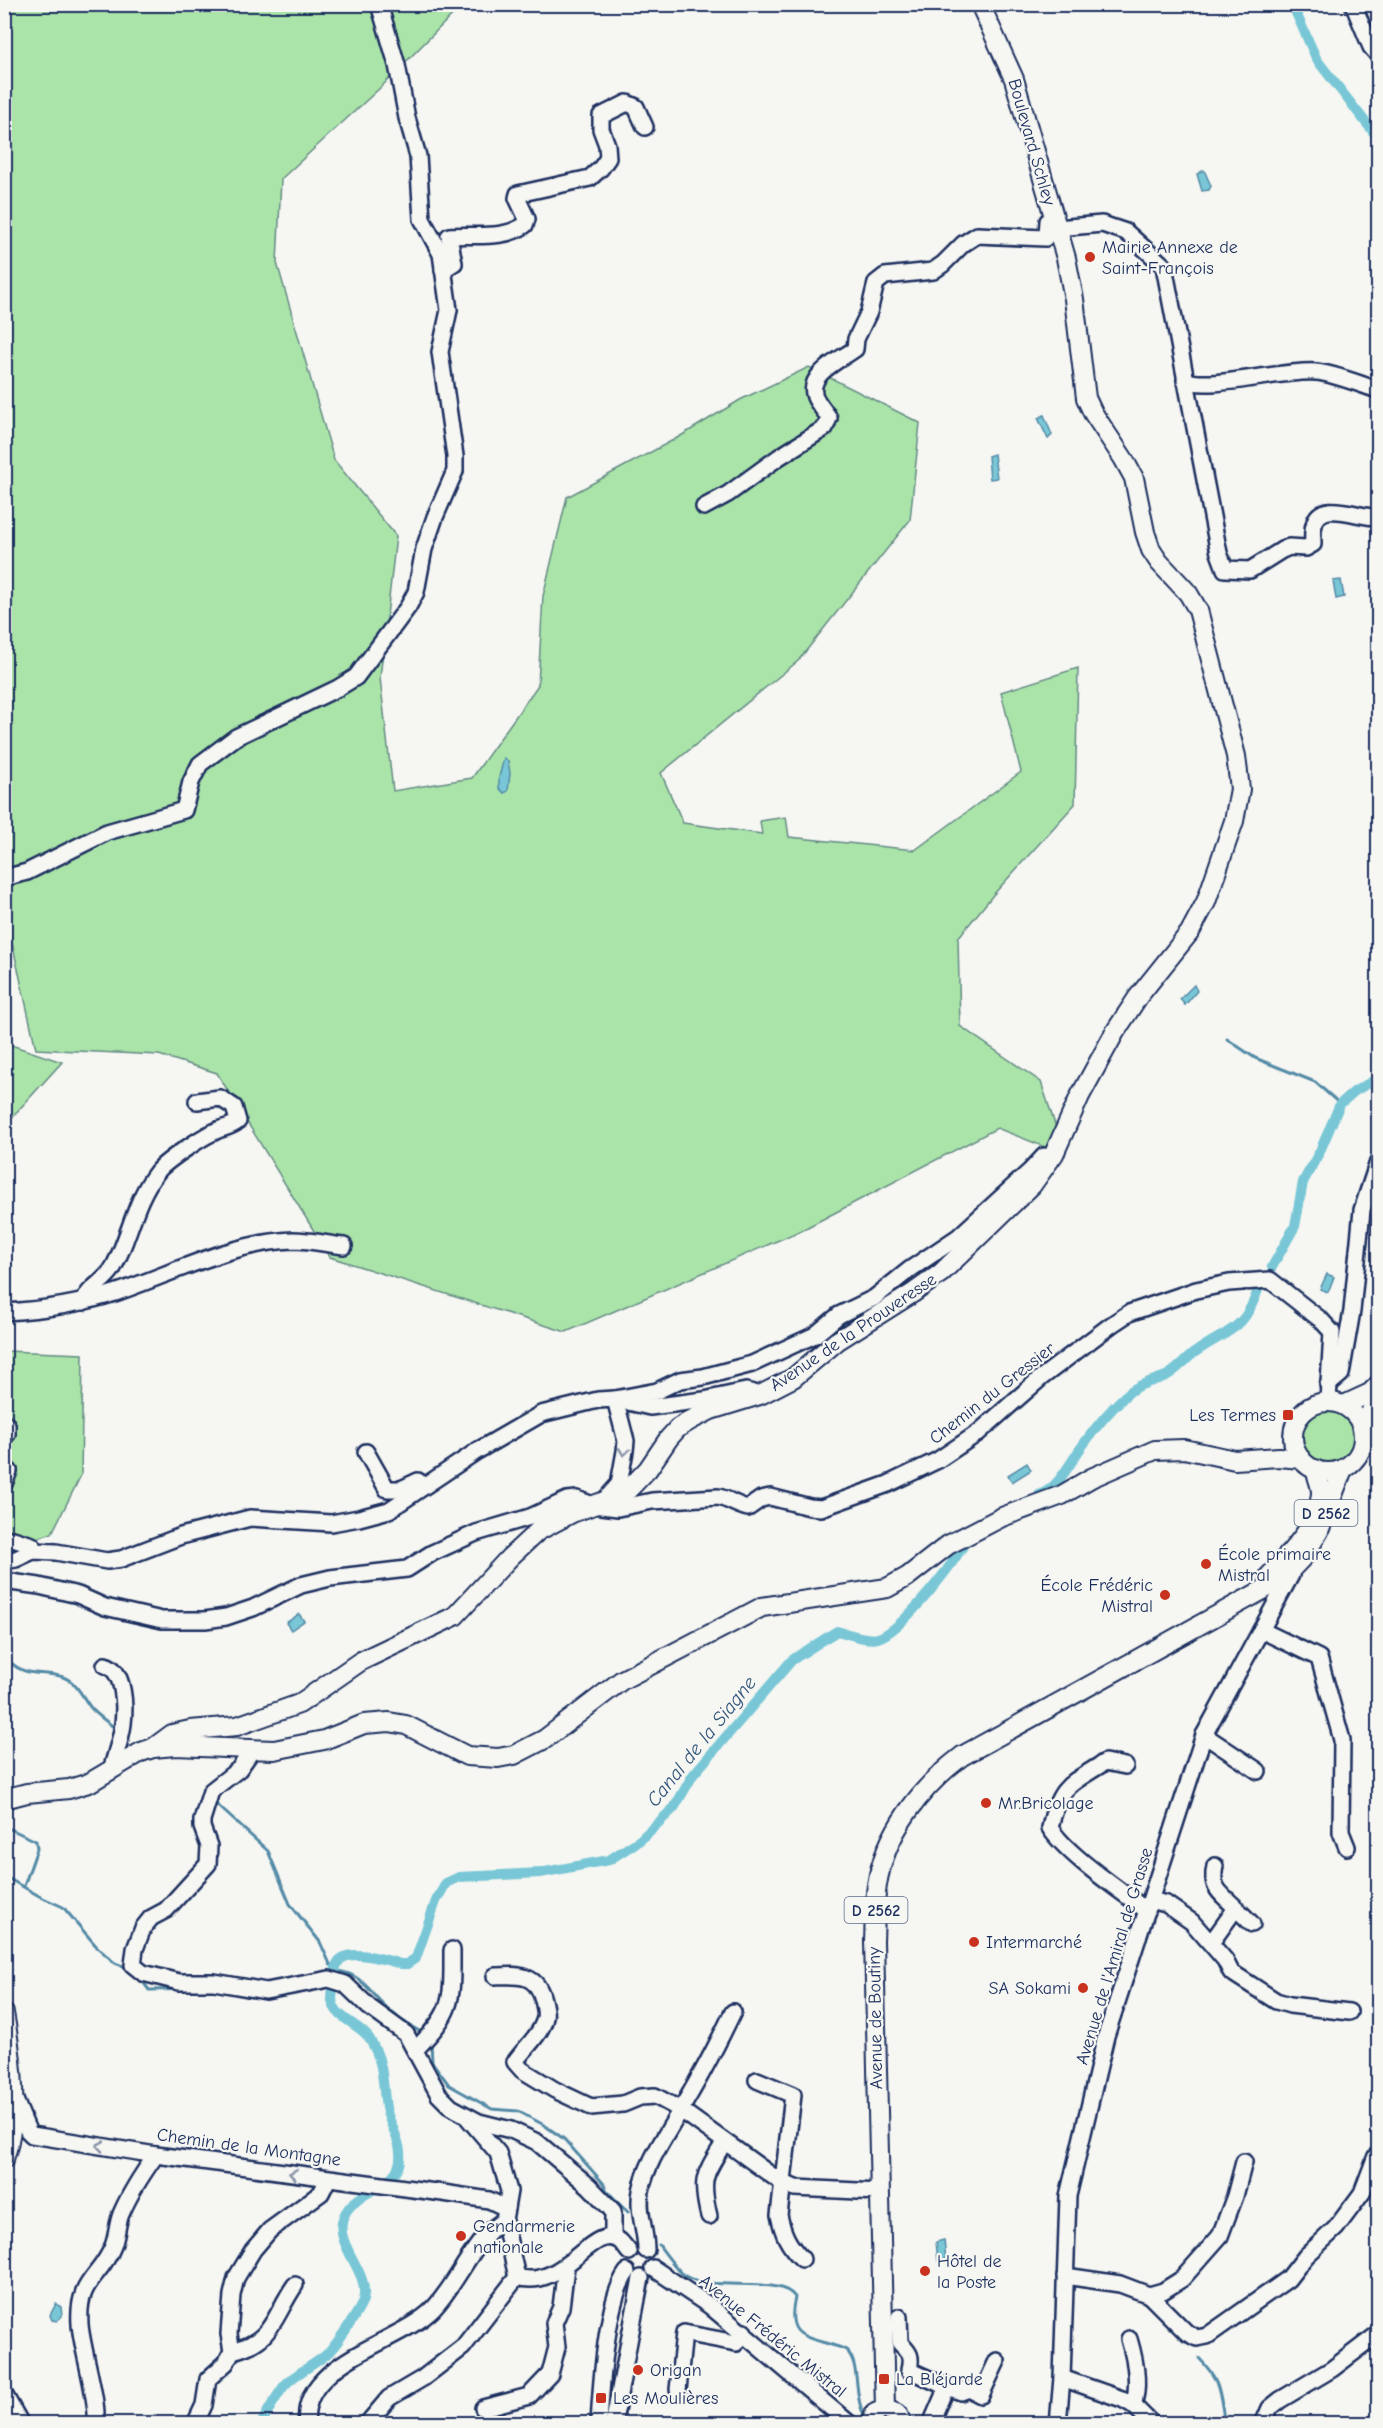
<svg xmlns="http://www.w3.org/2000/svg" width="1383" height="2428" viewBox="0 0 1383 2428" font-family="'Comic Neue',sans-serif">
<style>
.green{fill:#abe4a9;stroke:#638a84;stroke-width:1.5}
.water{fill:#79c7d6;stroke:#538aa6;stroke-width:1.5}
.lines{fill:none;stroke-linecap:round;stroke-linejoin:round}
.stream{stroke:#538aa6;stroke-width:3}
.canal{stroke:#79c7d6;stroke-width:10}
.minor-casing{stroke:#1b2f5e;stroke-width:20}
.major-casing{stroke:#1b2f5e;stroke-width:22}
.minor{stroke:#f6f6f2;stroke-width:15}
.major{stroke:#f6f6f2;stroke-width:18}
.oneway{stroke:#8892a8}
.poi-dot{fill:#c8321e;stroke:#f6f6f2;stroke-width:2}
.labels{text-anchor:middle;stroke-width:4.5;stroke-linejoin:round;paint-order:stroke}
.shield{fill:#f6f6f2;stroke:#5d6b8a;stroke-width:1.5}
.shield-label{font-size:16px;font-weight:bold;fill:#1b2f5e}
.street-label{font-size:18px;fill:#1b2f5e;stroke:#f6f6f2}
.poi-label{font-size:18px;fill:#1b2f5e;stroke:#f6f6f2;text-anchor:start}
.water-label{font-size:20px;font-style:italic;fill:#32557c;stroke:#f6f6f2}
</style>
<rect width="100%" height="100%" fill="#f6f6f2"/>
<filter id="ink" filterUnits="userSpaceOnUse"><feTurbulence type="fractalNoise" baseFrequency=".0167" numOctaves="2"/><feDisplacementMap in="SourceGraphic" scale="12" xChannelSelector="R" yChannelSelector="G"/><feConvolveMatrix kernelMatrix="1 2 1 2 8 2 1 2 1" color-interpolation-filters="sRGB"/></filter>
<g filter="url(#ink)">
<!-- green -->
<g class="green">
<polygon points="4,5 462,5 381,87 281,179 277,263 334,460 396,536 380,678 393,791 472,778 538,685 543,596 567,497 679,437 740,400 809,367 920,423 910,520 798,661 661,773 683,823 762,834 760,821 786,817 789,837 915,850 1021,772 1001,692 1078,668 1075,804 993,895 958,938 960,1026 1041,1082 1065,1155 997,1128 800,1231 566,1332 330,1257 217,1073 159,1055 36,1049 4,907"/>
<polygon points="5,1043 62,1062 5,1125 4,1043"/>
<polygon points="5,1351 83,1354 81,1475 52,1533 5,1549"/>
<circle cx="1328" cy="1438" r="27"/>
</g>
<!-- water -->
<g class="water">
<polygon points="1204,170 1211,186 1209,190 1202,191 1197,174"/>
<polygon points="1044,415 1052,435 1048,439 1038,418"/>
<polygon points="994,454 997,478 990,479 988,456"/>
<polygon points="1341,580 1344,597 1336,599 1333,581"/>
<polygon points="504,758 508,761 510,773 508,791 504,793 499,788 499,777"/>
<polygon points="1194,985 1197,991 1185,1005 1180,999"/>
<polygon points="1327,1274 1334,1277 1328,1292 1320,1289"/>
<polygon points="1027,1463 1031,1470 1012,1482 1008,1475"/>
<polygon points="299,1614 304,1621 291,1630 286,1623"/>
<polygon points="944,2240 946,2260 938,2261 936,2242"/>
<polygon points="56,2304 61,2307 62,2316 57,2321 52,2320 50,2315"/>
</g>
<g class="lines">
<!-- stream -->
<g class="stream">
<polyline points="1227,1039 1255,1058 1315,1082 1340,1104"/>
<path d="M4 1655C22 1680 43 1670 63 1677 77 1682 83 1698 91 1708 98 1716 108 1722 116 1729"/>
<polyline points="215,1803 268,1851 290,1904 320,1942 330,1964 338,1971"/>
<polyline points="4,1826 36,1841 37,1849 24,1886"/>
<polyline points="4,1876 41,1897 63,1907 98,1948 115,1963 128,1968"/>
<path d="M334 1974 338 1971C359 1974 367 1987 380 2001 393 2015 407 2025 423 2033"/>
<polyline points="140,1978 149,1990 202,1989"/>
<polyline points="431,2042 432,2062 449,2085 492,2109 518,2111 544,2125 564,2139 604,2184 607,2191 628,2212"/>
<path d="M659 2245C665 2253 678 2272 687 2277 714 2292 780 2275 795 2297 787 2332 798 2336 829 2344 834 2346 841 2347 846 2350 861 2363 853 2398 865 2416"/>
<path d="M1199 2358C1222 2382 1219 2392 1225 2424"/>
</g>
<!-- canal -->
<g class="canal">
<polyline points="1292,4 1317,60 1378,138"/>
<polyline points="1272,1267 1295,1226 1303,1182 1320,1151 1340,1104 1355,1091 1378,1078"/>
<path d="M1039 1495C1060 1487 1070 1462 1083 1445 1095 1428 1110 1410 1125 1396 1137 1384 1151 1382 1166 1376 1176 1371 1185 1360 1194 1353 1230 1328 1244 1332 1259 1287"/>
<path d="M261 2424C268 2411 276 2396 285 2385 296 2372 316 2365 329 2352 336 2345 358 2313 362 2303 375 2271 324 2241 348 2209 363 2188 404 2185 400 2152 399 2137 389 2123 386 2108 382 2082 385 2063 369 2038 360 2024 335 2019 332 2000 332 1995 335 1968 337 1964 345 1946 386 1960 401 1964H407L416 1958 436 1901 446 1883 459 1877 540 1873 609 1860 640 1840 674 1808 693 1775 792 1660 837 1631C849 1634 867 1641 878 1638 902 1631 955 1562 967 1539"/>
</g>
<defs>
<g id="minor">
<polyline points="1353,4 1371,47 1378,55"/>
<path d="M1057 228 1102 224 1126 232 1164 266 1219 553 1225 569 1250 570 1282 550 1289 547 1306 548 1313 544C1313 538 1312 531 1314 525 1320 497 1361 519 1378 517"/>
<path d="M443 270 454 263 449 236C475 234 503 240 525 225L527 219 517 198 518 194 590 178 601 168 608 158 607 145 601 129V116L627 103 636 107 645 127"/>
<path d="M1185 380C1209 391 1284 369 1316 372 1332 373 1362 385 1378 390"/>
<path d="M704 507 728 494 779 457 825 428 829 418C825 411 818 404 815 397 806 374 840 360 855 349L856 339 869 312 876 283 885 276 933 271 943 264 963 244 977 235 1045 238 1047 235 1048 221 1053 217"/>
<polyline points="4,878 27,872 107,832 184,810 191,782 200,764 236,737 338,688 356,677 408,607 416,592 424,549 435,517 455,471 455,456 440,352 449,310 441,254 422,219 418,156 407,118 397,65 379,4"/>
<path d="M83 1302C89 1287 105 1282 113 1268 130 1237 134 1201 157 1172 164 1162 202 1137 214 1132 222 1127 231 1128 238 1121L234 1107 220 1098 197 1101"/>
<path d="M4 1312C43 1310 81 1304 118 1292 173 1273 234 1242 293 1240 310 1240 327 1244 344 1246"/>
<polyline points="1328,1385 1341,1374 1352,1311 1362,1210 1378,1162"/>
<polyline points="4,1423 7,1425 7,1434 4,1436"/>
<polyline points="366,1452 387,1489 401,1489 418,1481"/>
<polyline points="4,1467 9,1471 4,1484"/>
<polyline points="604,1501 619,1484 625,1451 626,1441 615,1399 657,1391 680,1380 703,1377 752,1364 815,1335 839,1315 874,1298 909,1270 958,1237 1030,1171 1044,1156"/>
<polyline points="4,1539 13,1539 32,1545 33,1551"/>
<polyline points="4,1561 16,1559 33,1551 56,1552 107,1561 121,1559 181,1536 250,1518 331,1523 359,1518 389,1510 477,1451 541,1414 598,1400 615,1399 650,1407 704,1400 746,1391 754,1393"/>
<path d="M4 1581 39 1586 78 1595 105 1607 162 1620H205L226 1617 253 1608 301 1585 330 1578 407 1569 432 1553 476 1533 530 1517 567 1500 577 1499 593 1505 618 1508 652 1501 718 1497C729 1499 737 1506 748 1508L761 1499 770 1497 810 1507 821 1508 888 1484 938 1460 978 1433 1042 1377 1111 1325 1129 1313 1196 1290 1229 1283 1270 1280 1321 1320 1332 1332 1328 1401"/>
<polyline points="1261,1630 1319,1658 1342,1740 1341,1832 1347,1847"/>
<path d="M105 1665C125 1670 125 1708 123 1724 121 1740 115 1755 111 1771"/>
<polyline points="1204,1735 1258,1771"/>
<polyline points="253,1749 239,1769 211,1791 202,1820 202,1827 209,1846 208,1864 166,1910 151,1918 143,1928 135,1949 133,1965 143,1973 179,1982 214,1982 266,1991 329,1979 345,1984 369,2007 406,2034 439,2095 451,2107 479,2122 511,2130 537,2142 589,2186 613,2211 613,2238"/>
<path d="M1125 1766 1105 1762C1071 1784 1059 1784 1050 1828 1067 1855 1120 1890 1147 1911"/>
<polyline points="1151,1900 1166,1904 1192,1922 1225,1960 1231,1972 1276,2001 1290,2005 1349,2012"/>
<polyline points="1236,1908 1252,1924"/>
<path d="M1211 1943 1236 1908C1221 1893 1210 1889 1215 1866"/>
<path d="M495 1976C518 1975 537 1973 543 2000 546 2012 547 2017 541 2028 535 2040 523 2050 515 2062L522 2070 555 2090 591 2107 623 2104 640 2097 655 2096 681 2110 778 2180 795 2188 879 2192"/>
<path d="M416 2049C454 2010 452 2002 452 1950"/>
<path d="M757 2080 793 2095 779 2215C783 2234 788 2245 802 2259"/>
<polyline points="13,2095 28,2131 32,2135 156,2155 443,2193 489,2200 506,2208"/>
<path d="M468 2118 498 2153 509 2191 504 2220 517 2277C564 2292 592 2221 620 2241 623 2244 626 2248 629 2252"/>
<path d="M709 2216C700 2179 704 2175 724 2143"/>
<path d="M646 2250C646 2230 637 2211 641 2191 647 2161 666 2136 681 2109 700 2078 717 2045 733 2012"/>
<polyline points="653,2268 710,2306 850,2424"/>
<polyline points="1065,2276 1120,2284 1149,2295 1163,2291 1182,2279 1220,2236 1235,2196 1244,2162"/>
<polyline points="1149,2295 1187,2333 1197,2338 1207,2336 1288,2279 1306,2256 1336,2228 1362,2193 1376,2156"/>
<path d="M899 2317 900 2343C910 2353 912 2356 909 2370L947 2387"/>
<path d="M1129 2339C1135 2359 1140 2386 1133 2405"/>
<path d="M232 2351C273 2342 273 2317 295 2285"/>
<polyline points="1062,2378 1122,2399 1133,2405 1152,2424"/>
<polyline points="678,2390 684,2333 736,2343 744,2332"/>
<polyline points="4,2394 21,2424"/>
<polyline points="483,2408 529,2396 550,2374 557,2347 554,2323 561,2307 566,2267"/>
<polyline points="614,2421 641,2278"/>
<path d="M95 2424C101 2409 81 2346 80 2324 77 2279 100 2279 113 2246 117 2236 117 2224 121 2214 130 2193 143 2173 156 2155"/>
<polyline points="195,2424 204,2405 208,2379 226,2363 232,2351 229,2334 232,2295 236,2278 253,2250 270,2230 321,2193 328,2179"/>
<path d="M307 2424C299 2362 400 2343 433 2309 454 2287 466 2257 487 2234 491 2229 499 2224 504 2220"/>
<polyline points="367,2424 389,2398 423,2378 463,2347 517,2277"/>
<path d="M599 2424C601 2387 606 2300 627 2272"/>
<polyline points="931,2424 947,2387 961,2392 969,2389 981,2395 997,2361"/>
<polyline points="1058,2424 1062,2378 1068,2196 1106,2036 1204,1735 1291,1575"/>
<polyline points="1263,2424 1270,2408 1280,2400 1332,2369 1378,2334"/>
</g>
<g id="major">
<circle cx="1328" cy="1437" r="35"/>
<polyline points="1344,1405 1370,1393 1378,1385"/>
<polyline points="1363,1431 1378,1394"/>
<path d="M1269 1576C1288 1555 1320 1524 1321 1493 1321 1485 1317 1477 1315 1469"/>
<polyline points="153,1748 172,1734 190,1730 237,1726 299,1704 361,1661 455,1616 510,1557 538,1531 572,1513 621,1495 628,1490 648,1469 669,1438 678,1428 691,1420 711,1410 760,1395 793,1378 837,1341 913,1293 941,1273 1032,1185 1054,1154 1080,1096 1115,1032 1138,997 1190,932 1206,902 1234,821 1240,789 1236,756 1198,610 1188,593 1159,562 1151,550 1145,532 1134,478 1123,458 1093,413 1086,398 1074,299 1066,258 1014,79 980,4"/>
<polyline points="4,1799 27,1793 69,1789 89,1783 141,1752 153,1748 175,1746 274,1750 324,1740 364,1724 389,1722 406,1725 467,1756 498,1758 514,1755 545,1739 622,1680 762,1607 887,1588 907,1577 948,1545 1002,1517 1062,1495 1091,1478 1155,1450 1184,1449 1235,1460 1279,1457 1301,1459"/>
<path d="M4 2013C12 2058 20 2115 4 2159"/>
<path d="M885 2409 874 1941C875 1923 874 1904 877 1885 885 1833 921 1787 962 1756L1281 1580 1305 1555 1319 1531 1343 1469"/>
<polyline points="870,2424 875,2413 885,2409 898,2414 902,2424"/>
</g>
</defs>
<!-- minor casing -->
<use href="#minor" class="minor-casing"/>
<!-- major casing -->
<use href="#major" class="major-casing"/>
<!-- minor -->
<use href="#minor" class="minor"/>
<!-- major -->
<use href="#major" class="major"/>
</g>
<!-- one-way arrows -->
<defs><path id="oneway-chevron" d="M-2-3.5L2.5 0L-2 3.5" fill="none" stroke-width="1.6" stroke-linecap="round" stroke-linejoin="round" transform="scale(1.5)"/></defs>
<g class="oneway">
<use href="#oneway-chevron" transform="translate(624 1452) rotate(97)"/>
<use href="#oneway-chevron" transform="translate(100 2146) rotate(-171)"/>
<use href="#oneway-chevron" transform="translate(293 2174) rotate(-172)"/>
</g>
</g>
<!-- markers -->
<g class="poi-dot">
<circle cx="1090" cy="257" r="6"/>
<rect x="1282" y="1409" width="12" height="12" rx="3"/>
<circle cx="1206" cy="1564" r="6"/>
<circle cx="1165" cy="1595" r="6"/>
<circle cx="986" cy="1803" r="6"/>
<circle cx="974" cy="1942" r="6"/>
<circle cx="1083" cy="1988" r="6"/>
<circle cx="461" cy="2236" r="6"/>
<circle cx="925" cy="2271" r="6"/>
<circle cx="638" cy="2370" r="6"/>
<rect x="878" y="2373" width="12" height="12" rx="3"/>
<rect x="595" y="2392" width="12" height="12" rx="3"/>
</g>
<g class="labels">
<!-- shield labels -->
<g class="shield">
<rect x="1294.5" y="1500" width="63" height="26" rx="4.5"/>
<rect x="844.5" y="1897" width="63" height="26" rx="4.5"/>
</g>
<g class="shield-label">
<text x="1326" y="1519">D 2562</text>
<text x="876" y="1916">D 2562</text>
</g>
<!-- street labels -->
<g class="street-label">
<text transform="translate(1032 142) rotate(74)" y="6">Boulevard Schley</text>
<text transform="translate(853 1332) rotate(-34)" y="6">Avenue de la Prouveresse</text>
<text transform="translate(992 1393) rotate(-38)" y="6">Chemin du Gressier</text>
<text transform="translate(1114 1956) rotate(-73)" y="6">Avenue de l'Amiral de Grasse</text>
<text transform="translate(875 2018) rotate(-91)" y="6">Avenue de Boutiny</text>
<text transform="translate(249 2147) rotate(8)" y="6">Chemin de la Montagne</text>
<text transform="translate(773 2336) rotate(39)" y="6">Avenue Frédéric Mistral</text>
</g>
<!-- poi labels -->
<g class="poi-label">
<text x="1102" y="253">Mairie Annexe de<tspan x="1102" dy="21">Saint-François</tspan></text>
<text x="1276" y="1421" text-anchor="end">Les Termes</text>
<text x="1218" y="1560">École primaire<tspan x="1218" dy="21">Mistral</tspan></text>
<text x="1153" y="1591" text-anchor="end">École Frédéric<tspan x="1153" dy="21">Mistral</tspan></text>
<text x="998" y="1809">Mr.Bricolage</text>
<text x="986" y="1948">Intermarché</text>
<text x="1071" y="1994" text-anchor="end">SA Sokami</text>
<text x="473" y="2232">Gendarmerie<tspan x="473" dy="21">nationale</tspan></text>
<text x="937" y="2267">Hôtel de<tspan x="937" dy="21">la Poste</tspan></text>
<text x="650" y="2376">Origan</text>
<text x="896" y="2385">La Bléjarde</text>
<text x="613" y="2404">Les Moulières</text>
</g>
<!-- water labels -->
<g class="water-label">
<text transform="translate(701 1741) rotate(-51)" y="7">Canal de la Siagne</text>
</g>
</g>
<!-- margin -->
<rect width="1383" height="2428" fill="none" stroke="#f6f6f2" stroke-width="24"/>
<rect x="12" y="12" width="1359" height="2404" fill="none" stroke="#1b2f5e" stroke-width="2" filter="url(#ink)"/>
</svg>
